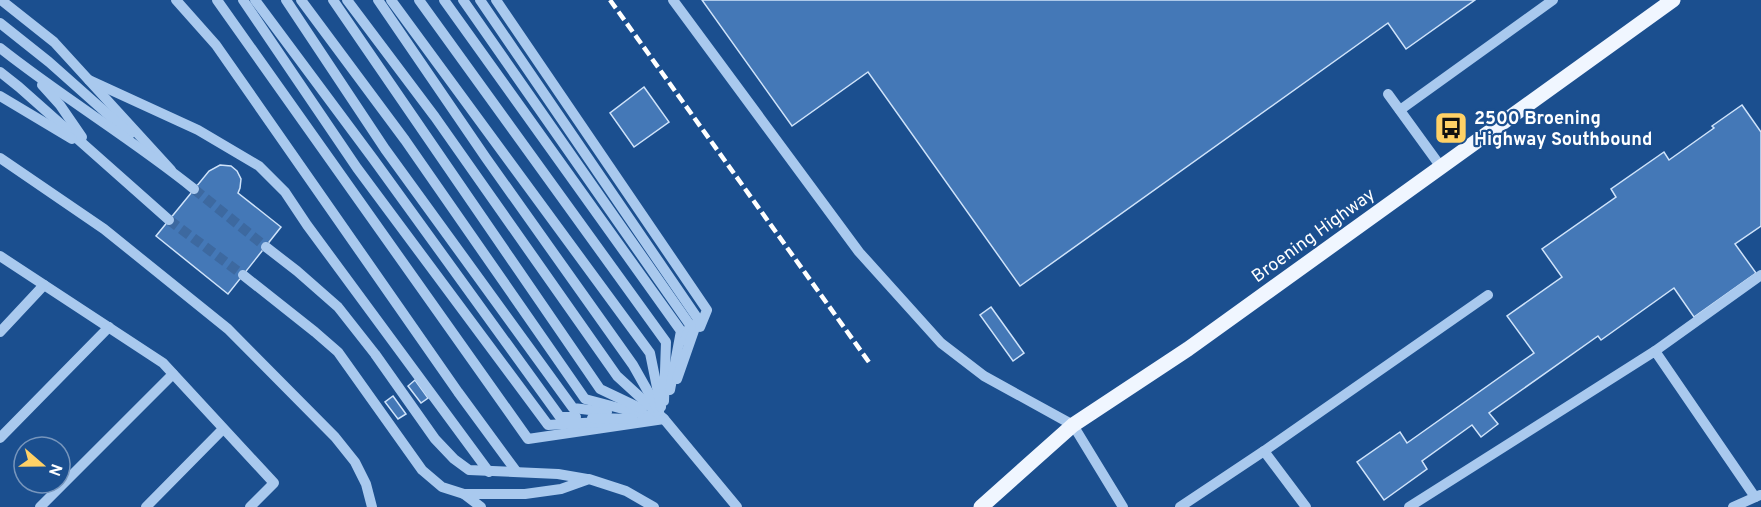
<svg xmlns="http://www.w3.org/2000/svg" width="1761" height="507" viewBox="0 0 1761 507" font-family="Overpass,sans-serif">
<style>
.building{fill:#4478b7;stroke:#cfe3fa;stroke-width:1.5}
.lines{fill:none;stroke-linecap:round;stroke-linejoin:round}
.minor-tunnel{stroke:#3d69a0;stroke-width:10;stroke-dasharray:10 5;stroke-linecap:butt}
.minor{stroke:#a9c9ee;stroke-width:10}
.major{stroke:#f0f6ff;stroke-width:15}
.rail{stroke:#fff;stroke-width:4.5;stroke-dasharray:10 4.5;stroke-linecap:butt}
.labels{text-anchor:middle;stroke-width:4.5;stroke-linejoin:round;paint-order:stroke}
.poi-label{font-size:18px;font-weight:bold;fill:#fff;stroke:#1b4f8f;text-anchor:start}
.street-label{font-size:18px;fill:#fff;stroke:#1b4f8f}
</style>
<rect width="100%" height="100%" fill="#1b4f8f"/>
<!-- building -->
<g class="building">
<polygon points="702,0 1475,0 1406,49 1388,23 1020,286 868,72 792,126"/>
<polygon points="644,87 669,122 634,147 610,113"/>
<polygon points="1742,105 1761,132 1761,226 1735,244 1756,273 1694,317 1674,288 1601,340 1598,336 1489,413 1498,424 1481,437 1472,425 1422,461 1427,469 1384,500 1357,462 1400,432 1407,443 1534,353 1507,316 1562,277 1542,249 1616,197 1611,189 1664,152 1669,160 1714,128 1712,126"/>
<polygon points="220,165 231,166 237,171 241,179 240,188 238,193 281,227 228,294 156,236 209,171"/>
<polygon points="991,307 1024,353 1013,361 980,315"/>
<polygon points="415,380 428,398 421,403 408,386"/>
<polygon points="393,396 406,414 398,419 385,402"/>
</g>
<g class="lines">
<!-- minor-tunnel -->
<g class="minor-tunnel">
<polyline points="194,189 266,247"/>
<polyline points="169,220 243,275"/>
</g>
<!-- minor -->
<g class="minor">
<polyline points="1,0 54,42 171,170"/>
<polyline points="176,0 216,45 458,392 516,471"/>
<polyline points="217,0 528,439 664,419"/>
<polyline points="243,0 357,168 548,425 600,422"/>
<polyline points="255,0 374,160 560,417 576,417"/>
<polyline points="286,0 385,149 573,408 607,412"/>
<polyline points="301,0 405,140 585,399 657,418"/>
<polyline points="333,0 600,389 642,409"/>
<polyline points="347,0 435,117 617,376 664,419 737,507"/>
<polyline points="378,0 486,158 633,365 659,411"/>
<polyline points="391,0 650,353 661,407"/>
<polyline points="419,0 666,342 664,401"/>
<polyline points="444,0 681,331 670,390"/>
<polyline points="463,0 690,325 685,341"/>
<polyline points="480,0 698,319 677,379"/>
<polyline points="496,0 707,310 700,327"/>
<polyline points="673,0 859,252 941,343 984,376 1073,425 1123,507"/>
<polyline points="0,23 49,62 130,134"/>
<path d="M0 48C63 98 132 139 194 189"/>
<polyline points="0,72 19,87 169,220"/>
<polyline points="89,80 198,130 259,166 285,192 307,225 489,472"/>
<polyline points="42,85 60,105 82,137"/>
<polyline points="1388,94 1441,167"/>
<polyline points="0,96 72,139"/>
<polyline points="1400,110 1553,0"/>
<polyline points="0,158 104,229 228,329 335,437 355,462 366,484 372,507"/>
<polyline points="266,247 297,271 338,307 375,354 435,439 454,459 469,470 558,474 587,479"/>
<polyline points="0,256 163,363 274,483 250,507"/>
<polyline points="243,275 315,332 338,352 422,470 442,487 464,494 525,494 561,489 589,479 626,491 654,507"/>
<polyline points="0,332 44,285"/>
<polyline points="1655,351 1761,275"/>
<polyline points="592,418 633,419"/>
<polyline points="0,438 109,327"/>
<polyline points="464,494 481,507"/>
<polyline points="40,507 173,374"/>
<polyline points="146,507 223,429"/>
<polyline points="1180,507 1264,451"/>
<polyline points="1306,507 1264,451 1488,295"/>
<polyline points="1409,507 1655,351 1755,497"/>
<polyline points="1733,507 1760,495"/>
</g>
<!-- major -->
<polyline class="major" points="981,507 1073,425 1188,349 1673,0"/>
<!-- rail -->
<polyline class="rail" points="610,0 871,365"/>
</g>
<!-- icons -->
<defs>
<symbol id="bus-square" viewBox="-11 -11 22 22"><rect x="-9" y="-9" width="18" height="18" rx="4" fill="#ffd166" stroke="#1b4f8f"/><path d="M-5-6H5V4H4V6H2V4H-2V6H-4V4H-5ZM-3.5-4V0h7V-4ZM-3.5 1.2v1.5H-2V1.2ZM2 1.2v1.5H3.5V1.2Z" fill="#111"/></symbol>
</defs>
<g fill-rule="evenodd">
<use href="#bus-square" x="1432" y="109" width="38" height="38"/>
</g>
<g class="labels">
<!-- poi labels -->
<g class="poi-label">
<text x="1474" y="124">2500 Broening<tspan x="1474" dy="21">Highway Southbound</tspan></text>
</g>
<!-- street labels -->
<g class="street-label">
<text transform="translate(1313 235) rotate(-36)" y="6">Broening Highway</text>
</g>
</g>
<!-- north arrow -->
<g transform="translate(42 465) rotate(110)"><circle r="28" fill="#1b4f8f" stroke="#7695bc" stroke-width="1.5"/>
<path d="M0-4.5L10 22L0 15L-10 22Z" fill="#ffd166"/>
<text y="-9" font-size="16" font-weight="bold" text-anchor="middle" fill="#ffffff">N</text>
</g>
</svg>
